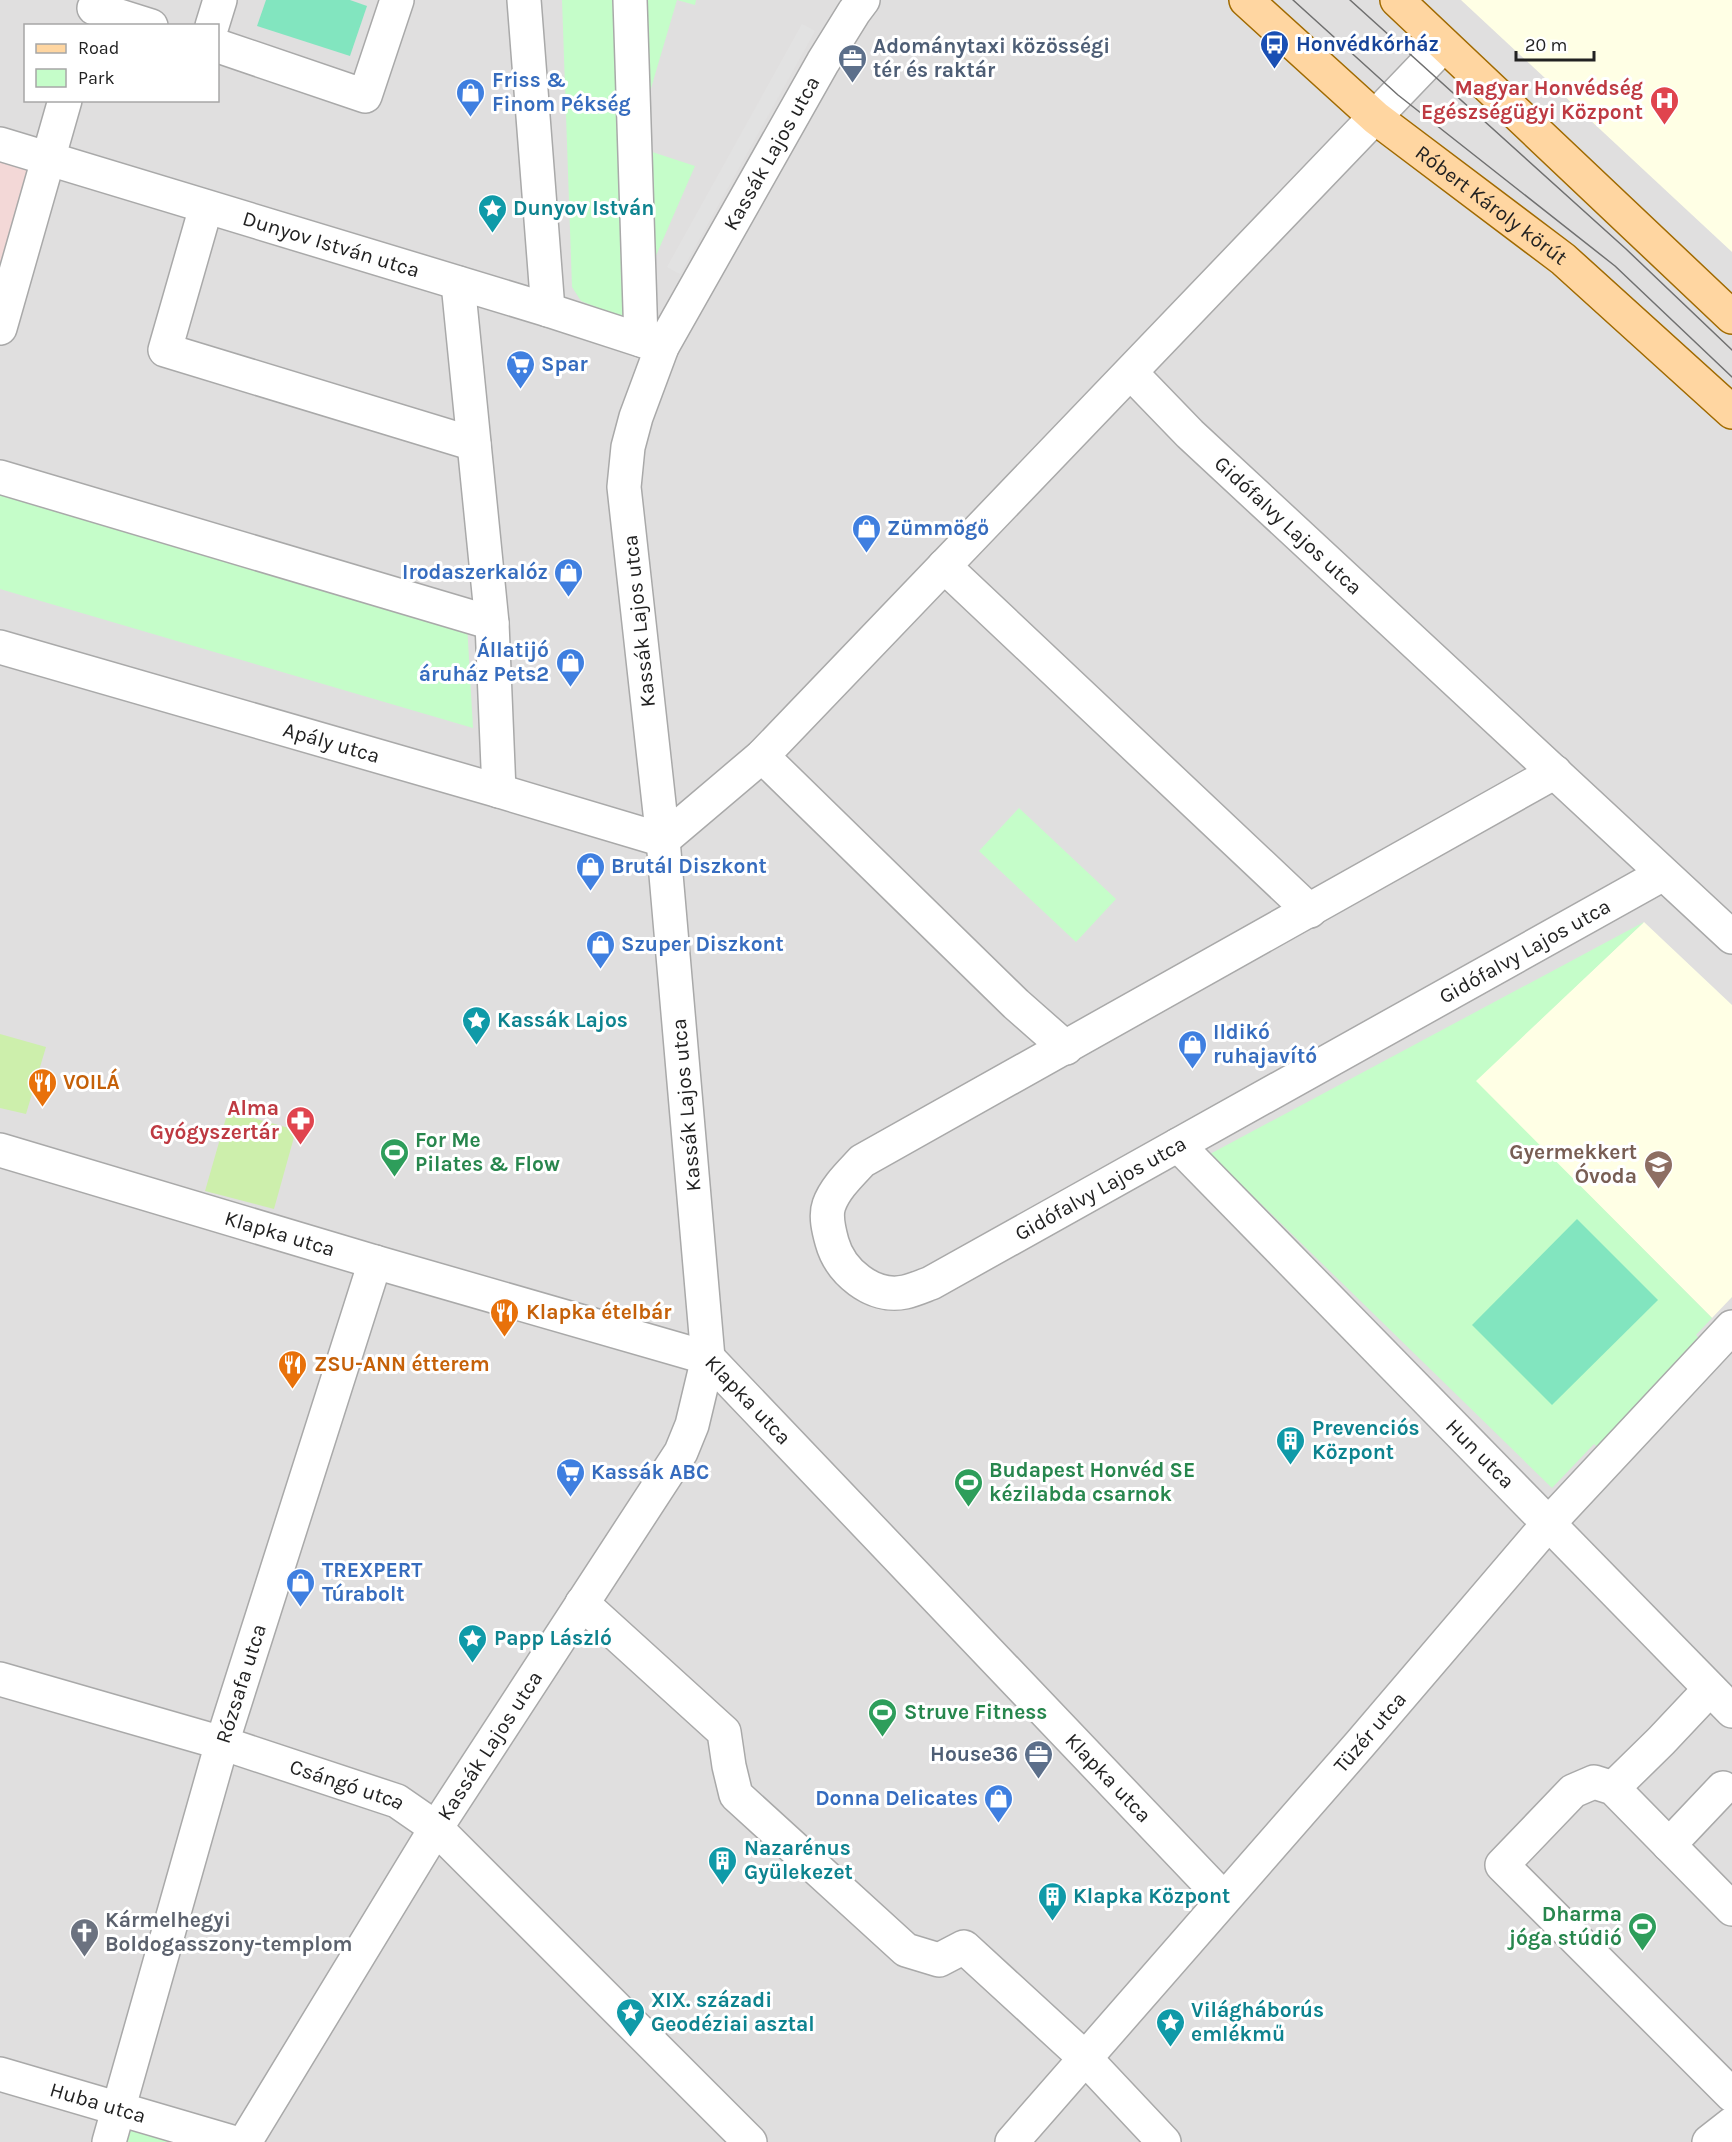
<svg xmlns="http://www.w3.org/2000/svg" width="1732" height="2142" viewBox="0 0 1732 2142" font-family="Karla,sans-serif">
<style>
.residential{fill:#e0dfdf;fill-rule:evenodd}
.commercial{fill:#f3d8d7}
.education{fill:#ffffe5}
.grass{fill:#cdefac}
.park{fill:#c5fdc9}
.pitch{fill:#82e5bf}
.parking{fill:#e2e2e2}
.lines{fill:none;stroke-linecap:round;stroke-linejoin:round}
.minor-casing{stroke:#a9a9a9;stroke-width:36}
.major-casing{stroke:#a06a00;stroke-width:36}
.minor{stroke:#fff;stroke-width:33}
.major{stroke:#ffd6a1;stroke-width:33}
.tram{stroke:#707070;stroke-width:1.5}
.labels{text-anchor:middle;stroke-width:6;stroke-linejoin:round;paint-order:stroke}
.transit-label{font-size:21px;font-weight:bold;fill:#164399;stroke:#fff;text-anchor:start}
.service-label{font-size:21px;font-weight:bold;fill:#4e5e75;stroke:#fff;text-anchor:start}
.shop-label{font-size:21px;font-weight:bold;fill:#366cbe;stroke:#fff;text-anchor:start}
.health-label{font-size:21px;font-weight:bold;fill:#be3a42;stroke:#fff;text-anchor:end}
.street-label{font-size:21px;fill:#222;stroke:#fff}
.culture-label{font-size:21px;font-weight:bold;fill:#0d838f;stroke:#fff;text-anchor:start}
.food-label{font-size:21px;font-weight:bold;fill:#c56008;stroke:#fff;text-anchor:start}
.leisure-label{font-size:21px;font-weight:bold;fill:#27864d;stroke:#fff;text-anchor:start}
.education-label{font-size:21px;font-weight:bold;fill:#785e54;stroke:#fff;text-anchor:end}
.worship-label{font-size:21px;font-weight:bold;fill:#5b616d;stroke:#fff;text-anchor:start}
</style>
<rect width="100%" height="100%" fill="#f2efe8"/>
<!-- residential -->
<path class="residential" d="M0 0H1732V2142H0ZM26 26H218V100H26Z"/>
<!-- commercial -->
<polygon class="commercial" points="0,130 43,143 0,291"/>
<!-- education -->
<g class="education">
<polygon points="1461,0 1732,0 1732,252"/>
<polygon points="1644,922 1732,1005 1732,1297 1712,1318 1475,1081"/>
</g>
<!-- grass -->
<g class="grass">
<polygon points="0,1034 46,1047 26,1114 0,1108"/>
<polygon points="228,1111 296,1130 274,1209 205,1191"/>
</g>
<!-- park -->
<g class="park">
<polygon points="562,0 696,0 695,5 677,0 634,146 695,166 628,320 581,301 572,287"/>
<polygon points="0,487 467,624 473,728 0,589"/>
<polygon points="1019,808 1116,899 1076,942 979,851"/>
<polygon points="1644,922 1476,1081 1712,1318 1696,1335 1703,1342 1603,1452 1594,1444 1552,1488 1210,1154"/>
<polygon points="119,2110 205,2142 110,2142"/>
</g>
<!-- pitch -->
<g class="pitch">
<polygon points="266,0 350,0 367,6 350,56 257,26"/>
<polygon points="1577,1219 1658,1300 1552,1405 1472,1325"/>
</g>
<!-- parking -->
<polygon class="parking" points="802,24 815,31 680,274 667,267"/>
<g class="lines">
<defs>
<g id="minor">
<polyline points="524,0 548,310"/>
<polyline points="630,0 641,340"/>
<polyline points="94,8 151,26"/>
<polyline points="212,26 220,0"/>
<polyline points="218,46 365,96 397,0"/>
<path id="s1" d="M0 144 548 310 662 347"/>
<polyline points="206,207 165,350 474,444"/>
<polyline points="458,283 492,623 499,791"/>
<polyline points="0,328 65,100"/>
<path id="s2" d="M1131 373 1190 434 1732 937"/>
<polyline points="0,477 492,623"/>
<polyline points="944,566 1310,911"/>
<path id="s3" d="M0 647 499 791 663 840 762 756 1444 45"/>
<polyline points="762,756 1016,1004 1066,1048"/>
<path id="s4" d="M1555 772 862 1161C850 1174 835 1188 829 1205 825 1216 829 1231 832 1242 840 1271 872 1299 905 1292 914 1290 923 1286 931 1283L1663 874"/>
<path id="s5" d="M1178 1145 1732 1711"/>
<path id="s6" d="M0 1150 375 1262 708 1358 1223 1898"/>
<polyline points="582,1603 724,1732 729,1766 736,1795 906,1950 939,1960 964,1947 1085,2058 1164,2142"/>
<path id="s7" d="M0 1679 222 1743 397 1801 436 1828 750 2142"/>
<polyline points="1613,1788 1661,1741 1710,1689"/>
<polyline points="1669,1845 1723,1788"/>
<polyline points="1732,1909 1613,1788 1594,1782 1573,1791 1502,1865 1732,2095"/>
<path id="s8" d="M0 2074 232 2142"/>
<path id="s9" d="M109 2142 222 1743 375 1262"/>
<path id="s10" d="M245 2142 436 1828 681 1452 692 1425 708 1358 663 840 624 487 628 447 636 417 662 347 823 62 854 12 863 0"/>
<path id="s11" d="M1012 2142 1360 1744 1548 1524 1732 1327"/>
<polyline points="1709,2142 1732,2124"/>
</g>
<g id="major">
<path id="s12" d="M1246 0 1376 118 1563 259 1732 412"/>
<polyline points="1397,0 1732,317"/>
</g>
</defs>
<!-- minor casing -->
<use href="#minor" class="minor-casing"/>
<!-- major casing -->
<use href="#major" class="major-casing"/>
<!-- minor -->
<use href="#minor" class="minor"/>
<!-- major -->
<use href="#major" class="major"/>
<!-- tram -->
<g class="tram">
<polyline points="1293,0 1398,95 1615,266 1732,377"/>
<polyline points="1350,0 1626,249 1732,350"/>
</g>
</g>
<!-- icons -->
<defs>
<symbol id="bus-pin" viewBox="-11 -11 22 30"><path d="M0 17L-7.5 6A9.5 9.5 0 1 1 7.5 6Z" fill="#1a4fb4" stroke="#fff"/><path d="M-5-6H5V4H4V6H2V4H-2V6H-4V4H-5ZM-3.5-4V0h7V-4ZM-3.5 1.2v1.5H-2V1.2ZM2 1.2v1.5H3.5V1.2Z" fill="#fff"/></symbol>
<symbol id="office-pin" viewBox="-11 -11 22 30"><path d="M0 17L-7.5 6A9.5 9.5 0 1 1 7.5 6Z" fill="#5c6f8a" stroke="#fff"/><path d="M-6-3h4V-5.5h4V-3h4V5H-6ZM-1-4.5V-3h2v-1.5ZM-6 0V1H6V0Z" fill="#fff"/></symbol>
<symbol id="shop-pin" viewBox="-11 -11 22 30"><path d="M0 17L-7.5 6A9.5 9.5 0 1 1 7.5 6Z" fill="#3f7fe0" stroke="#fff"/><path d="M-5-2.5h2.3a2.7 3.5 0 0 1 5.4 0H5L5.5 6h-11ZM-1.5-2.5h3a1.5 2.3 0 0 0-3 0Z" fill="#fff"/></symbol>
<symbol id="hospital-pin" viewBox="-11 -11 22 30"><path d="M0 17L-7.5 6A9.5 9.5 0 1 1 7.5 6Z" fill="#e0444e" stroke="#fff"/><path d="M-5-5h3v3.5h4V-5h3V5h-3V1.5h-4V5h-3Z" fill="#fff"/></symbol>
<symbol id="sight-pin" viewBox="-11 -11 22 30"><path d="M0 17L-7.5 6A9.5 9.5 0 1 1 7.5 6Z" fill="#0f9aa8" stroke="#fff"/><path d="M0-6L1.8-2.2L6-1.7L2.9 1.2L3.7 5.4L0 3.3L-3.7 5.4L-2.9 1.2L-6-1.7L-1.8-2.2Z" fill="#fff"/></symbol>
<symbol id="supermarket-pin" viewBox="-11 -11 22 30"><path d="M0 17L-7.5 6A9.5 9.5 0 1 1 7.5 6Z" fill="#3f7fe0" stroke="#fff"/><path d="M-6-5.5h2.5l.6 2H6L4.5 2H-2.5L-4.4-4H-6ZM-1.5 3.2a1.3 1.3 0 1 0 .1 0ZM3 3.2a1.3 1.3 0 1 0 .1 0Z" fill="#fff"/></symbol>
<symbol id="restaurant-pin" viewBox="-11 -11 22 30"><path d="M0 17L-7.5 6A9.5 9.5 0 1 1 7.5 6Z" fill="#e8710a" stroke="#fff"/><path d="M-5-6h1v4h1v-4h1v4h1v-4h1v5L-1.5 .5V6h-2V.5L-5-1ZM5-6V6H3V1.5H1.5Q1.5-4 5-6Z" fill="#fff"/></symbol>
<symbol id="pharmacy-pin" viewBox="-11 -11 22 30"><path d="M0 17L-7.5 6A9.5 9.5 0 1 1 7.5 6Z" fill="#e0444e" stroke="#fff"/><path d="M-2-6h4v4h4v4h-4v4h-4v-4h-4v-4h4Z" fill="#fff"/></symbol>
<symbol id="stadium-pin" viewBox="-11 -11 22 30"><path d="M0 17L-7.5 6A9.5 9.5 0 1 1 7.5 6Z" fill="#2e9e5b" stroke="#fff"/><path d="M0-5a6.5 5 0 1 0 0 10a6.5 5 0 1 0 0-10ZM-3.5-1.8h7v3.6h-7Z" fill="#fff"/></symbol>
<symbol id="school-pin" viewBox="-11 -11 22 30"><path d="M0 17L-7.5 6A9.5 9.5 0 1 1 7.5 6Z" fill="#8d6e63" stroke="#fff"/><path d="M0-5L7-2L0 1L-7-2ZM-4 1L0 2.5L4 1V4Q0 6-4 4Z" fill="#fff"/></symbol>
<symbol id="building-pin" viewBox="-11 -11 22 30"><path d="M0 17L-7.5 6A9.5 9.5 0 1 1 7.5 6Z" fill="#0f9aa8" stroke="#fff"/><path d="M-4-6H4V6H1V3H-1V6H-4ZM-2.5-4.3h1.7v1.8h-1.7ZM.8-4.3h1.7v1.8H.8ZM-2.5-1h1.7V.8h-1.7ZM.8-1h1.7V.8H.8Z" fill="#fff"/></symbol>
<symbol id="church-pin" viewBox="-11 -11 22 30"><path d="M0 17L-7.5 6A9.5 9.5 0 1 1 7.5 6Z" fill="#6b7280" stroke="#fff"/><path d="M-1.2-6h2.4v3.5h3.3v2.4h-3.3V6h-2.4V-.1h-3.3v-2.4h3.3Z" fill="#fff"/></symbol>
</defs>
<g fill-rule="evenodd">
<use href="#bus-pin" x="1258" y="28" width="33" height="45"/>
<use href="#office-pin" x="836" y="42" width="33" height="45"/>
<use href="#shop-pin" x="454" y="76" width="33" height="45"/>
<use href="#hospital-pin" x="1648" y="84" width="33" height="45"/>
<use href="#sight-pin" x="476" y="192" width="33" height="45"/>
<use href="#supermarket-pin" x="504" y="348" width="33" height="45"/>
<use href="#shop-pin" x="850" y="512" width="33" height="45"/>
<use href="#shop-pin" x="552" y="556" width="33" height="45"/>
<use href="#shop-pin" x="554" y="646" width="33" height="45"/>
<use href="#shop-pin" x="574" y="850" width="33" height="45"/>
<use href="#shop-pin" x="584" y="928" width="33" height="45"/>
<use href="#sight-pin" x="460" y="1004" width="33" height="45"/>
<use href="#shop-pin" x="1176" y="1028" width="33" height="45"/>
<use href="#restaurant-pin" x="26" y="1066" width="33" height="45"/>
<use href="#pharmacy-pin" x="284" y="1104" width="33" height="45"/>
<use href="#stadium-pin" x="378" y="1136" width="33" height="45"/>
<use href="#school-pin" x="1642" y="1148" width="33" height="45"/>
<use href="#restaurant-pin" x="488" y="1296" width="33" height="45"/>
<use href="#restaurant-pin" x="276" y="1348" width="33" height="45"/>
<use href="#building-pin" x="1274" y="1424" width="33" height="45"/>
<use href="#supermarket-pin" x="554" y="1456" width="33" height="45"/>
<use href="#stadium-pin" x="952" y="1466" width="33" height="45"/>
<use href="#shop-pin" x="284" y="1566" width="33" height="45"/>
<use href="#sight-pin" x="456" y="1622" width="33" height="45"/>
<use href="#stadium-pin" x="866" y="1696" width="33" height="45"/>
<use href="#office-pin" x="1022" y="1738" width="33" height="45"/>
<use href="#shop-pin" x="982" y="1782" width="33" height="45"/>
<use href="#building-pin" x="706" y="1844" width="33" height="45"/>
<use href="#building-pin" x="1036" y="1880" width="33" height="45"/>
<use href="#stadium-pin" x="1626" y="1910" width="33" height="45"/>
<use href="#church-pin" x="68" y="1916" width="33" height="45"/>
<use href="#sight-pin" x="614" y="1996" width="33" height="45"/>
<use href="#sight-pin" x="1154" y="2006" width="33" height="45"/>
</g>
<g class="labels">
<!-- transit labels -->
<g class="transit-label">
<text x="1296" y="51">Honvédkórház</text>
</g>
<!-- service labels -->
<g class="service-label">
<text x="873" y="53">Adománytaxi közösségi<tspan x="873" dy="24">tér és raktár</tspan></text>
<text x="1018" y="1761" text-anchor="end">House36</text>
</g>
<!-- shop labels -->
<g class="shop-label">
<text x="492" y="87">Friss &amp;<tspan x="492" dy="24">Finom Pékség</tspan></text>
<text x="541" y="371">Spar</text>
<text x="887" y="535">Zümmögő</text>
<text x="548" y="579" text-anchor="end">Irodaszerkalóz</text>
<text x="549" y="657" text-anchor="end">Állatijó<tspan x="549" dy="24">áruház Pets2</tspan></text>
<text x="611" y="873">Brutál Diszkont</text>
<text x="621" y="951">Szuper Diszkont</text>
<text x="1213" y="1039">Ildikó<tspan x="1213" dy="24">ruhajavító</tspan></text>
<text x="591" y="1479">Kassák ABC</text>
<text x="322" y="1577">TREXPERT<tspan x="322" dy="24">Túrabolt</tspan></text>
<text x="978" y="1805" text-anchor="end">Donna Delicates</text>
</g>
<!-- health labels -->
<g class="health-label">
<text x="1643" y="95">Magyar Honvédség<tspan x="1643" dy="24">Egészségügyi Központ</tspan></text>
<text x="279" y="1115">Alma<tspan x="279" dy="24">Gyógyszertár</tspan></text>
</g>
<!-- street labels -->
<g class="street-label">
<text dy="7" stroke="none"><textPath href="#s10" startOffset="2158">Kassák Lajos utca</textPath></text>
<text dy="7" stroke="none"><textPath href="#s12" startOffset="320">Róbert Károly körút</textPath></text>
<text dy="7" stroke="none"><textPath href="#s1" startOffset="346">Dunyov István utca</textPath></text>
<text dy="7" stroke="none"><textPath href="#s2" startOffset="219">Gidófalvy Lajos utca</textPath></text>
<text transform="translate(639 621) rotate(-96)" y="7">Kassák Lajos utca</text>
<text dy="7" stroke="none"><textPath href="#s3" startOffset="345">Apály utca</textPath></text>
<text dy="7" stroke="none"><textPath href="#s4" startOffset="1692">Gidófalvy Lajos utca</textPath></text>
<text transform="translate(686 1105) rotate(-95)" y="7">Kassák Lajos utca</text>
<text dy="7" stroke="none"><textPath href="#s4" startOffset="1206">Gidófalvy Lajos utca</textPath></text>
<text dy="7" stroke="none"><textPath href="#s6" startOffset="292">Klapka utca</textPath></text>
<text dy="7" stroke="none"><textPath href="#s6" startOffset="796">Klapka utca</textPath></text>
<text dy="7" stroke="none"><textPath href="#s5" startOffset="432">Hun utca</textPath></text>
<text dy="7" stroke="none"><textPath href="#s9" startOffset="477">Rózsafa utca</textPath></text>
<text dy="7" stroke="none"><textPath href="#s11" startOffset="544">Tüzér utca</textPath></text>
<text dy="7" stroke="none"><textPath href="#s10" startOffset="466">Kassák Lajos utca</textPath></text>
<text dy="7" stroke="none"><textPath href="#s6" startOffset="1318">Klapka utca</textPath></text>
<text dy="7" stroke="none"><textPath href="#s7" startOffset="363">Csángó utca</textPath></text>
<text dy="7" stroke="none"><textPath href="#s8" startOffset="102">Huba utca</textPath></text>
</g>
<!-- culture labels -->
<g class="culture-label">
<text x="513" y="215">Dunyov István</text>
<text x="497" y="1027">Kassák Lajos</text>
<text x="1312" y="1435">Prevenciós<tspan x="1312" dy="24">Központ</tspan></text>
<text x="494" y="1645">Papp László</text>
<text x="744" y="1855">Nazarénus<tspan x="744" dy="24">Gyülekezet</tspan></text>
<text x="1073" y="1903">Klapka Központ</text>
<text x="651" y="2007">XIX. századi<tspan x="651" dy="24">Geodéziai asztal</tspan></text>
<text x="1191" y="2017">Világháborús<tspan x="1191" dy="24">emlékmű</tspan></text>
</g>
<!-- food labels -->
<g class="food-label">
<text x="63" y="1089">VOILÁ</text>
<text x="526" y="1319">Klapka ételbár</text>
<text x="314" y="1371">ZSU-ANN étterem</text>
</g>
<!-- leisure labels -->
<g class="leisure-label">
<text x="415" y="1147">For Me<tspan x="415" dy="24">Pilates &amp; Flow</tspan></text>
<text x="989" y="1477">Budapest Honvéd SE<tspan x="989" dy="24">kézilabda csarnok</tspan></text>
<text x="904" y="1719">Struve Fitness</text>
<text x="1622" y="1921" text-anchor="end">Dharma<tspan x="1622" dy="24">jóga stúdió</tspan></text>
</g>
<!-- education labels -->
<g class="education-label">
<text x="1637" y="1159">Gyermekkert<tspan x="1637" dy="24">Óvoda</tspan></text>
</g>
<!-- worship labels -->
<g class="worship-label">
<text x="105" y="1927">Kármelhegyi<tspan x="105" dy="24">Boldogasszony-templom</tspan></text>
</g>
</g>
<!-- legend -->
<rect x="24" y="24" width="195" height="78" fill="#ffffff" stroke="#a7a7a7" stroke-width="1.5"/>
<rect x="36" y="44" width="30" height="9" fill="#ffd6a1" stroke="#a7a7a7" stroke-width="1.5"/>
<text x="78" y="54" font-size="18" fill="#222222">Road</text>
<rect x="36" y="69" width="30" height="18" fill="#c5fdc9" stroke="#a7a7a7" stroke-width="1.5"/>
<text x="78" y="84" font-size="18" fill="#222222">Park</text>
<!-- scale -->
<path d="M1516 51v9h78v-9" fill="none" stroke="#222222" stroke-width="3"/>
<text x="1525" y="51" font-size="18" fill="#222222" stroke="#ffffff" stroke-width="4.5" paint-order="stroke">20 m</text>
</svg>
